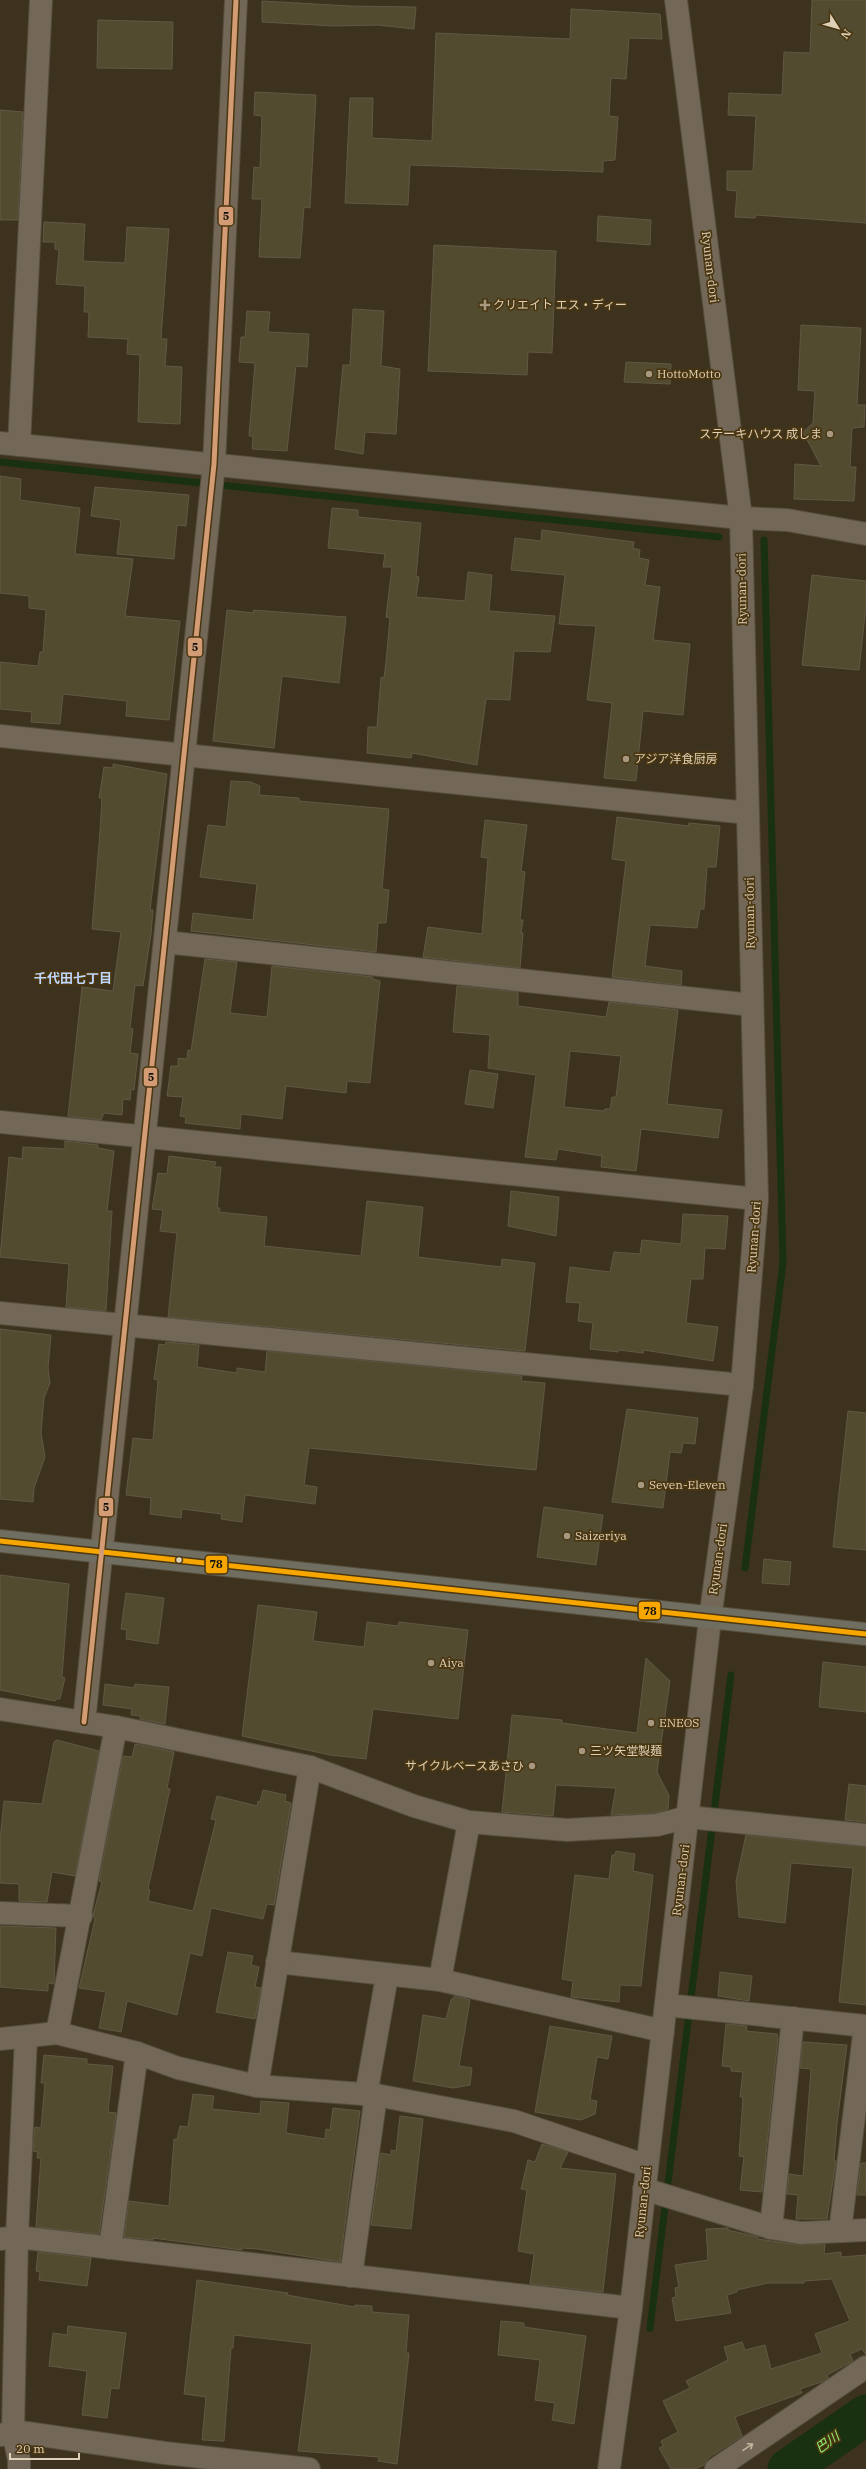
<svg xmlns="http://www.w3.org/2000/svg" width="866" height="2469" viewBox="0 0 866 2469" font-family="'IBM Plex Serif','Noto Sans JP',serif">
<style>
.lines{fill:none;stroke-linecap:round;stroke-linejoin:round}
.stream{stroke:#193110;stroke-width:7}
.river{stroke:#193110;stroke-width:41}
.building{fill:#524b2f;stroke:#615845;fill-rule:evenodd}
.minor-casing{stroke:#574e3d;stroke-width:24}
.major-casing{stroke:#574e3d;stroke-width:24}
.minor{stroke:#736858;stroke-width:22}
.major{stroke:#6f6e60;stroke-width:22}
.bus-1-casing{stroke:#4a3610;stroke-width:8}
.bus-2-casing{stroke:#4a3610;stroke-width:8}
.bus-1{stroke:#f7a600;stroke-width:5}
.bus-2{stroke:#d39c74;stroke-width:5}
.oneway{stroke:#c3b59f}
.poi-dot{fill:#a69881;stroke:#4a3610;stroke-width:1.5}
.bus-dot{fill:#decfb7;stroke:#4a3610;stroke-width:1.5}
.labels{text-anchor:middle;stroke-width:3.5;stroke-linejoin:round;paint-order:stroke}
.street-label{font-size:12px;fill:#decfb7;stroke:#4a3610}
.poi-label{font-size:12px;fill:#decfb7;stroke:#4a3610;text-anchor:start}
.neighbourhood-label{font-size:13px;font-weight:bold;fill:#bed7fd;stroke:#4a3610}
.water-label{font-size:13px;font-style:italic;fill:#8af470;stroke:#4a3610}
.line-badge{stroke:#4a3610;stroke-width:1.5}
.pale-badge-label{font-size:11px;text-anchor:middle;font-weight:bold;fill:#111}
</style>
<rect width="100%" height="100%" fill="#3d321d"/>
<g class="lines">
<!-- stream -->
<g class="stream">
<polyline points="0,462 719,537"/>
<polyline points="745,1568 783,1263 764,540"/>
<polyline points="650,2328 731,1675"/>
</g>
<!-- river -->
<polyline class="river" points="788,2469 866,2415"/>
</g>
<!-- building -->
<g class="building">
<polygon points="812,0 866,0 866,223 756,215 755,218 735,217 737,191 727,190 727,171 753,171 756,116 728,115 729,93 782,95 784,52 810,53"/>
<polygon points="262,1 350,6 416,7 414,29 377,25 334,26 262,22"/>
<polygon points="571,9 660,14 662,39 629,38 626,79 611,78 609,116 618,117 615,160 603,161 603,172 410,165 408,205 345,203 350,98 373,98 372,138 432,141 436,33 570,39"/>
<polygon points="98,20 173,22 172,69 97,68"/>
<polygon points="255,92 316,95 310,208 304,207 300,258 259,257 262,199 252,199 254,167 260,168 262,116 254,115"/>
<polygon points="0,110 23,112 18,220 0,220"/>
<polygon points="598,216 651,220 650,245 597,241"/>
<polygon points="44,222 85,224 83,261 125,263 127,227 169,229 161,339 167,339 165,366 182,367 180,424 138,422 140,355 127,354 128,339 88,337 89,312 84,312 85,286 56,284 59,250 55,249 55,242 43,242"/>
<polygon points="434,245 556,251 552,353 528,352 527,375 428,371"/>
<polygon points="353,309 384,311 381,366 400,369 396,434 365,432 363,454 335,449 343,365 350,365"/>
<polygon points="247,311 270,312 268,332 309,334 307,367 296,366 287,451 252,449 253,436 249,436 255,363 239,362 241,337 245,337"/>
<polygon points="801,325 861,328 857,405 865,405 864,427 852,428 850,467 856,467 854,501 794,499 795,464 821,466 803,432 813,423 815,391 798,390"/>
<polygon points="626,362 671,364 670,384 624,382"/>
<polygon points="0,476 21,479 20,500 80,508 75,554 133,559 125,616 180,621 169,720 126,716 127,701 63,694 60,724 31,722 32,712 0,709 0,662 38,666 40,652 43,652 46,610 29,608 29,596 0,593"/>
<polygon points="95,487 189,495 186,526 177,525 174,559 117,554 121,520 91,516"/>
<polygon points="332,508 358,510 358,517 421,523 416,576 419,577 416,597 465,601 468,572 492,575 489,611 555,616 550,652 514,651 510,700 486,699 477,765 412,753 411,758 367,753 368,727 377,727 381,677 384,678 386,662 390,618 386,617 392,567 383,567 385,554 328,548"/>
<polygon points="542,530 634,542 633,548 640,550 639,558 649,560 645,585 660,587 653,640 690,644 683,715 643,711 636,781 604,778 612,703 587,700 596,626 559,624 565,575 511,570 515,538 541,541"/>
<polygon points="812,575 866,581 866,606 859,670 802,665"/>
<polygon points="227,610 254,613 253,610 346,617 339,683 282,676 274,748 213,741"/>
<polygon points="113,764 167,774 150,910 153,910 151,934 143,986 135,985 130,1028 133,1029 130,1053 138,1054 134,1090 131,1089 130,1100 123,1099 122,1115 104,1113 101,1120 68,1116 82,987 113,991 121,932 92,929 100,831 102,798 99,798 104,767 113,768"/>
<polygon points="231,781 251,782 260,786 259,795 299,798 299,801 389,809 382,889 389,890 386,923 378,923 376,952 191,931 193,913 253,920 257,884 200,877 208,825 226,827"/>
<polygon points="617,817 688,826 689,823 720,826 716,867 707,867 704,909 700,909 697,928 650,925 645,966 682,971 681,985 612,977 626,861 612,859"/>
<polygon points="485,820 527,825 521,871 525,872 520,920 523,920 521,933 523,933 520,968 423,957 428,927 482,934 488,858 481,857"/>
<polygon points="205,959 237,962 230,1013 267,1017 272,966 373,977 373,979 380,981 370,1083 347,1081 346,1093 286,1086 282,1119 241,1114 240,1129 185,1123 186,1117 180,1116 183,1097 167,1096 171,1066 178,1066 178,1058 187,1059 188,1050 191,1051"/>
<path d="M457 986 518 992V1006L606 1017 609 1002 678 1010 667 1104 722 1110 718 1138 641 1129 636 1171 601 1167 602 1156 558 1149 556 1160 525 1157 536 1075 488 1068 490 1035 453 1032ZM570 1051 621 1056 616 1097H612L610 1109H605L604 1111 564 1107Z"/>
<polygon points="470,1070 498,1074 493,1108 465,1104"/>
<polygon points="65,1141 98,1145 98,1148 114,1151 107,1211 112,1211 106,1311 66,1307 69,1264 0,1257 9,1157 22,1159 23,1147 65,1149"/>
<polygon points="169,1156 216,1162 214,1167 221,1167 217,1208 220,1208 219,1212 267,1217 264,1246 361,1256 367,1201 423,1207 418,1257 501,1267 502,1259 535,1263 525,1351 168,1317 177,1233 160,1231 163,1210 152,1209 158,1173 167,1174"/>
<polygon points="511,1191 559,1197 556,1236 508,1226"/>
<polygon points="683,1214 728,1216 725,1249 705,1248 703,1279 691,1279 686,1323 718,1327 713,1361 644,1350 643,1353 619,1350 618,1352 590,1349 593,1323 578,1321 580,1303 566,1302 570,1267 610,1272 614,1252 640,1254 642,1240 681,1244"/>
<polygon points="0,1329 51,1335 48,1368 50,1383 44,1398 41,1433 45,1457 34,1488 33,1502 0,1499"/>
<polygon points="166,1342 199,1345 197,1367 237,1373 237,1368 265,1372 267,1351 522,1376 521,1381 545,1383 536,1470 309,1448 304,1485 317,1487 315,1504 245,1495 242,1522 221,1519 222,1514 182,1509 181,1518 150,1514 151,1498 126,1495 133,1438 153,1440 158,1380 154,1379 159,1344 165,1345"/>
<polygon points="627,1409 698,1418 695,1444 683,1443 681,1453 670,1452 663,1508 612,1502"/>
<polygon points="848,1411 866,1413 866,1550 833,1547"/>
<polygon points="544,1507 603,1515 596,1565 537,1557"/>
<polygon points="764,1559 791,1562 789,1585 762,1583"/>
<polygon points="0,1575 69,1584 62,1677 65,1678 60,1699 56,1699 55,1701 0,1690"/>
<polygon points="126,1593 164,1598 158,1644 126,1639 127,1630 121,1629"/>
<polygon points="258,1605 317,1612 313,1641 364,1647 367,1622 398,1626 399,1622 468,1630 458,1719 373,1709 366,1759 330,1755 242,1736"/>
<polygon points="646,1658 670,1681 657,1772 669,1795 668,1809 655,1813 611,1815 616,1788 556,1785 553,1816 502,1812 512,1715 562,1720 562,1723 637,1733"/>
<polygon points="823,1662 866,1667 866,1712 819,1707"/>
<polygon points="105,1684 134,1688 135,1684 169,1687 165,1724 140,1719 140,1716 131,1715 132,1709 103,1705"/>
<polygon points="57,1740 99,1751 75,1876 52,1872 47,1902 19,1901 19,1884 0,1883 0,1840 4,1801 42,1804 54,1742"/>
<polygon points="135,1744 174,1752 167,1788 170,1789 148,1889 150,1890 148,1901 193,1911 216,1820 211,1819 217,1796 257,1806 258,1801 260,1802 263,1790 286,1795 285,1801 291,1803 274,1905 267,1904 263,1919 211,1908 202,1956 190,1953 177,2015 127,2001 121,2032 99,2028 106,1992 79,1988 95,1919 93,1915 102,1882 99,1881 123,1756 132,1757"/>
<polygon points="849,1784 866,1786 866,1822 845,1820"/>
<polygon points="746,1835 866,1847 866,2005 839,2002 853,1868 791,1863 785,1923 739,1917 736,1881"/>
<polygon points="616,1851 635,1854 633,1871 653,1875 641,1986 620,1985 619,2002 571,1997 573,1981 562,1979 575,1875 609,1879 612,1855 615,1855"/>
<polygon points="0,1926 56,1928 54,1981 54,1984 48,1983 48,1991 0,1987"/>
<polygon points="228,1952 253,1956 251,1965 259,1967 255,1987 261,1988 255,2019 216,2012"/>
<polygon points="720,1972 752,1976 749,2001 718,1996"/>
<polygon points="455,1996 470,2000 459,2066 472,2068 470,2085 453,2088 413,2081 423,2015 446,2019 451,2000"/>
<polygon points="726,2024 747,2026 746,2031 777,2034 778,2038 762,2192 740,2190 744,2157 739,2156 743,2097 740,2097 743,2072 731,2071 731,2067 722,2066"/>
<polygon points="550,2026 612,2036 608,2059 597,2057 590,2100 597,2101 595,2114 581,2120 535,2112"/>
<polygon points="803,2042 847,2045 837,2123 834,2161 836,2161 827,2219 796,2219 798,2195 787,2194 789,2174 803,2176 811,2069 800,2068"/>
<polygon points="44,2055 87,2059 87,2064 113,2066 108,2112 116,2113 99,2234 36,2227 41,2158 37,2158 38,2152 33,2151 35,2127 41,2128 45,2083 41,2083"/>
<polygon points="193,2094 214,2096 212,2109 260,2114 261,2101 289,2103 286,2133 325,2139 326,2129 330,2130 333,2108 360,2111 340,2262 258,2249 242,2248 242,2250 153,2238 153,2240 124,2237 129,2201 169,2206 174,2139 177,2139 180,2126 188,2127"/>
<polygon points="400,2116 423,2119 411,2229 371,2225 381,2153 391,2155 391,2150 396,2151"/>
<polygon points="542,2144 568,2152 560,2168 616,2174 603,2292 530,2284 534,2254 518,2251 527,2190 521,2189 528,2160 535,2162"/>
<polygon points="861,2163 866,2163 866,2195 857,2195"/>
<polygon points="728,2228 728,2230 758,2237 758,2239 799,2245 825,2244 824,2254 841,2252 841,2257 866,2255 866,2355 862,2349 850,2354 853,2361 827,2375 828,2378 824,2381 800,2389 802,2393 735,2417 742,2436 708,2458 704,2465 695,2469 671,2469 659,2448 663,2446 661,2441 678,2432 663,2401 690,2388 686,2381 728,2360 724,2347 742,2342 745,2350 765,2345 771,2369 822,2353 815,2334 850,2321 832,2279 804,2281 804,2283 768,2283 737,2290 737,2292 727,2295 731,2313 676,2321 672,2298 676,2297 675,2288 679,2287 675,2265 708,2260 706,2229"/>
<polygon points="38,2252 91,2258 87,2286 39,2280 40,2272 36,2271"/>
<polygon points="197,2280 288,2293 287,2295 355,2307 355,2305 372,2306 372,2312 409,2315 406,2353 409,2353 397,2464 378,2461 379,2457 298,2451 312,2344 234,2335 233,2348 231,2348 224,2441 202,2440 206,2397 184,2394"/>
<polygon points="501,2321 524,2323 524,2327 586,2336 574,2424 552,2420 555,2403 535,2400 540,2360 498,2355"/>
<polygon points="68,2326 126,2333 119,2389 111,2388 107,2418 82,2415 87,2371 49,2366 53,2333 67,2335"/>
</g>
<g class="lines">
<defs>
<g id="minor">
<polyline points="0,443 741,518 787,520 866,534"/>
<polyline points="19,445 41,0"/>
<polyline points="0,736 748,813"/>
<polyline points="165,942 752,1005"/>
<polyline points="0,1122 757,1199"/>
<polyline points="0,1313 742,1385"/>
<polyline points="0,1709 116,1727 310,1767 414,1806 469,1822 567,1830 657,1825 688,1817 866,1835"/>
<polyline points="84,1722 214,464 236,0"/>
<polyline points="0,1913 81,1916"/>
<polyline points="277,1962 440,1980 663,2031"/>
<polyline points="440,1980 469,1822"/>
<polyline points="666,2005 866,2026"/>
<polyline points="57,2033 116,1727"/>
<polyline points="0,2039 57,2033 137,2053 178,2068 257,2086 376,2095 514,2121 647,2166"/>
<polyline points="257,2086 310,1767"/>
<polyline points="366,2095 387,1976"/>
<polyline points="644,2189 771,2228 801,2233 866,2230"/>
<polyline points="771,2228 793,2018"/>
<polyline points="840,2231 865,2026"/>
<polyline points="0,2239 17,2237 631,2308"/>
<polyline points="110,2248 137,2053"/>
<polyline points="351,2276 376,2095"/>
<polyline points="1,2435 13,2431 165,2453 309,2469"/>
<polyline points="19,2469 19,2460 13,2431 17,2237 26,2037"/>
<polyline points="609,2469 631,2308 710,1619 742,1385 757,1199 741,518 676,0"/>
<polyline points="716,2469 866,2367"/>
</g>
<polyline id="major" points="0,1541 866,1634"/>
</defs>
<!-- minor casing -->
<use href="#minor" class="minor-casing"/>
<!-- major casing -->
<use href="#major" class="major-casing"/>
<!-- minor -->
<use href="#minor" class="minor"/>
<!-- major -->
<use href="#major" class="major"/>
<defs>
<polyline id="bus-1" points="0,1541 866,1634"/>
<polyline id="bus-2" points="84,1722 214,464 236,0"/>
</defs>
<!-- bus-1 casing -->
<use href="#bus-1" class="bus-1-casing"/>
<!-- bus-2 casing -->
<use href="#bus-2" class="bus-2-casing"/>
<!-- bus-1 -->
<use href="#bus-1" class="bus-1"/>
<!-- bus-2 -->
<use href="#bus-2" class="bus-2"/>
</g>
<!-- one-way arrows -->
<defs><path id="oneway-shaft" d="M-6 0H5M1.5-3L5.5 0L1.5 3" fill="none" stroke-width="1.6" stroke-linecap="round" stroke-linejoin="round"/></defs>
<use class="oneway" href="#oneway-shaft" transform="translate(748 2447) rotate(-34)"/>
<!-- markers -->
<g class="poi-dot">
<path d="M483 299h4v4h4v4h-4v4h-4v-4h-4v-4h4z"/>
<circle cx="649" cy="374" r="4"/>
<circle cx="830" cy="434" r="4"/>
<circle cx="626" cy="759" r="4"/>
<circle cx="641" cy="1485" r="4"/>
<circle cx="567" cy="1536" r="4"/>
<circle cx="431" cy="1663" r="4"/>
<circle cx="651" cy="1723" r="4"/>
<circle cx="582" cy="1751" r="4"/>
<circle cx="532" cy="1766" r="4"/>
</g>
<circle class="bus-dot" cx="179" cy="1560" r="3.5"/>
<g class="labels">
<!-- street labels -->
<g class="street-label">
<text transform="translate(710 267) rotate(83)" y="4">Ryunan-dori</text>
<text transform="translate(742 589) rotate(-91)" y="4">Ryunan-dori</text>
<text transform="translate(750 913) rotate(-91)" y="4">Ryunan-dori</text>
<text transform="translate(754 1237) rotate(-86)" y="4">Ryunan-dori</text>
<text transform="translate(718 1559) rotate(-82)" y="4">Ryunan-dori</text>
<text transform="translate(681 1880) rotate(-83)" y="4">Ryunan-dori</text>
<text transform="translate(643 2202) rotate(-84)" y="4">Ryunan-dori</text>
</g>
<!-- poi labels -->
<g class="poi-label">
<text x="493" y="309">クリエイト エス・ディー</text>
<text x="657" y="378">HottoMotto</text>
<text x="822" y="438" text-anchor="end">ステーキハウス 成しま</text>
<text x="634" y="763">アジア洋食厨房</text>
<text x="649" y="1489">Seven-Eleven</text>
<text x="575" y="1540">Saizeriya</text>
<text x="439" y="1667">Aiya</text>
<text x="659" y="1727">ENEOS</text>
<text x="590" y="1755">三ツ矢堂製麺</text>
<text x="524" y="1770" text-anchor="end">サイクルベースあさひ</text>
</g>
<!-- neighbourhood labels -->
<g class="neighbourhood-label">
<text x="73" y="983">千代田七丁目</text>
</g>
<!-- water labels -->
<g class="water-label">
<text transform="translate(827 2442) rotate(-35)" y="5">巴川</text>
</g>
</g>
<g class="line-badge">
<rect x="218" y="206" width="16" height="20" rx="4" fill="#d39c74"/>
<rect x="187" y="637" width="16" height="20" rx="4" fill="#d39c74"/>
<rect x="143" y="1067" width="15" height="20" rx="4" fill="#d39c74"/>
<rect x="98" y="1497" width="16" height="20" rx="4" fill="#d39c74"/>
<rect x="205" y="1555" width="23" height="19" rx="4" fill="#f7a600"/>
<rect x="638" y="1601" width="23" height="19" rx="4" fill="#f7a600"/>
</g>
<g class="pale-badge-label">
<text x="226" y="220">5</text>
<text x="195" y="651">5</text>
<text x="151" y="1081">5</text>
<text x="106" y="1511">5</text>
<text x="216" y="1568">78</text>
<text x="650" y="1615">78</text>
</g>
<!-- north arrow -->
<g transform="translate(838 28) rotate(127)" stroke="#4a3610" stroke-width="3" paint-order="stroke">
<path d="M0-3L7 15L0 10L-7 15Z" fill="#decfb7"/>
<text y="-6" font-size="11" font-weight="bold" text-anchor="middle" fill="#decfb7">N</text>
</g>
<!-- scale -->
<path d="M10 2453v6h69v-6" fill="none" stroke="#decfb7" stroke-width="2"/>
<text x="16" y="2453" font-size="12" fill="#decfb7" stroke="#4a3610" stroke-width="3" paint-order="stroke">20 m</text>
</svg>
